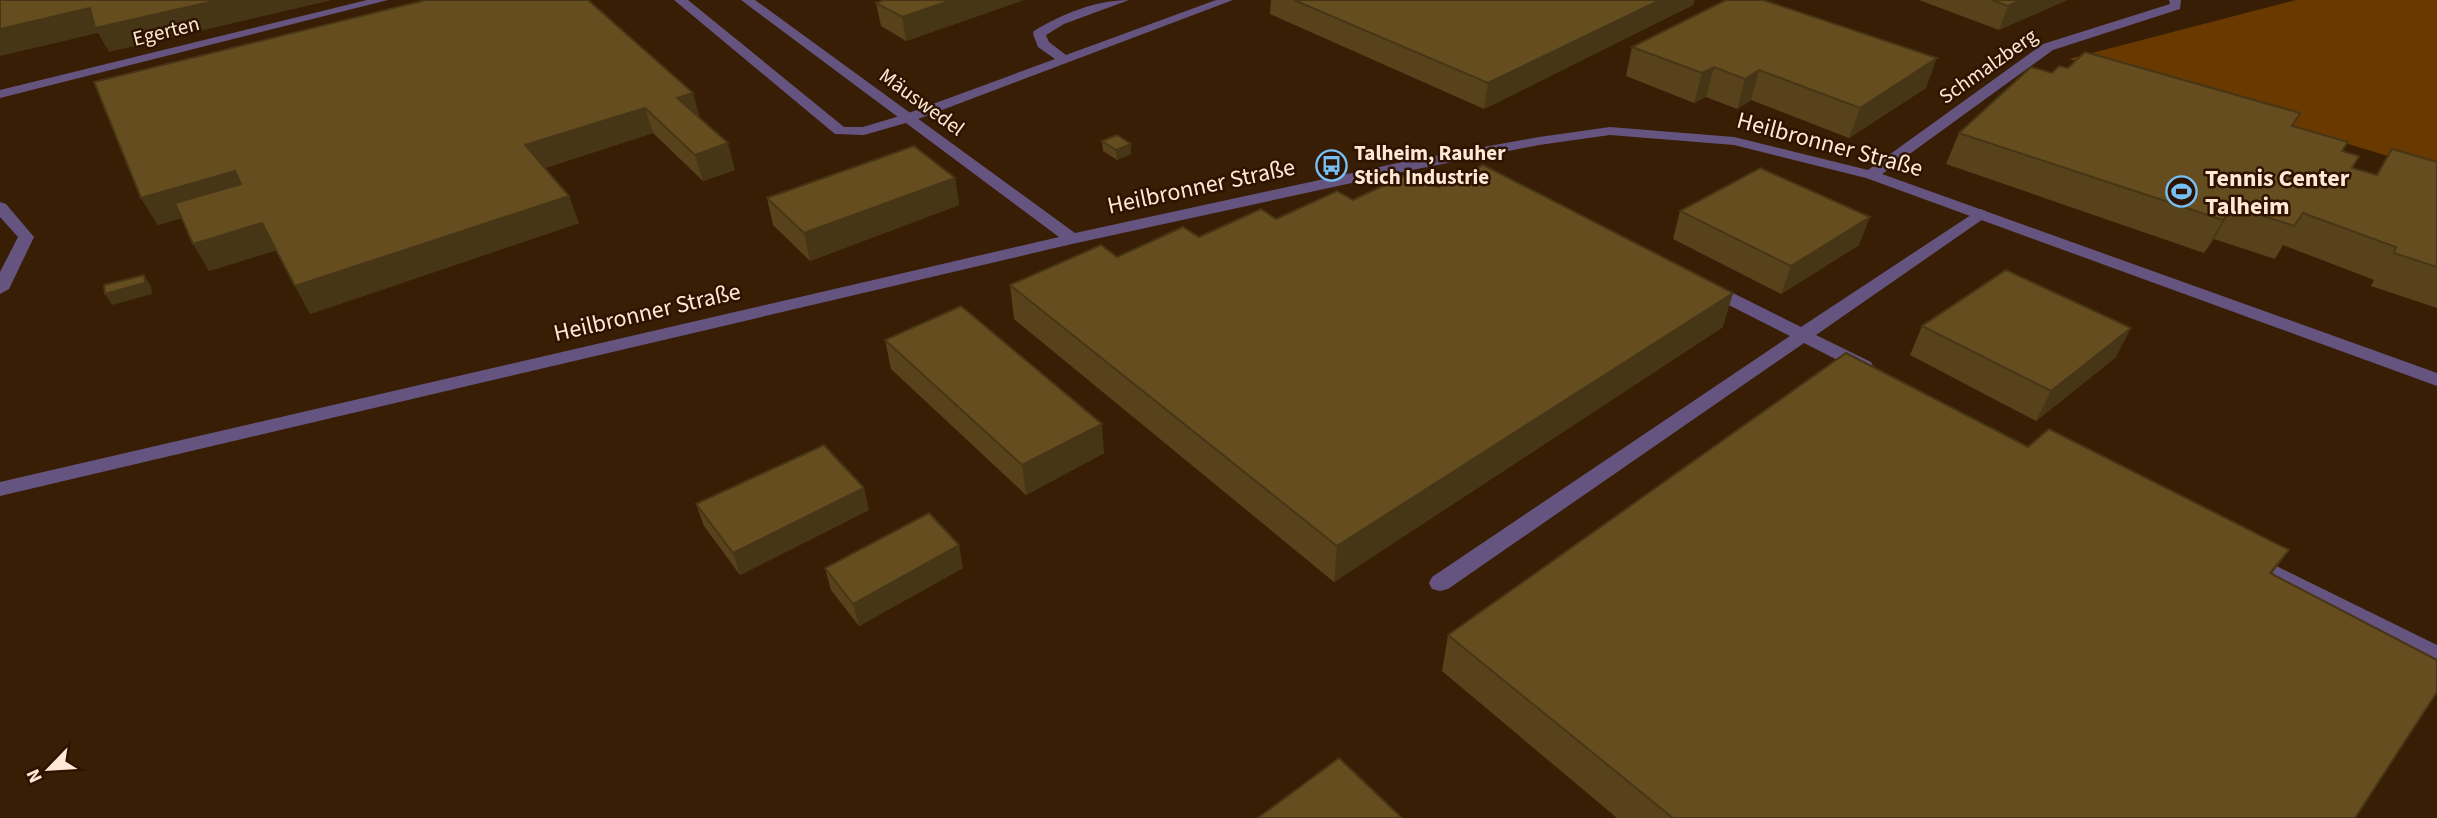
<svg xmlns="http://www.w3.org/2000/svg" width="2437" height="818" viewBox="0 0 2437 818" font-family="'Source Sans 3',sans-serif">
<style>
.green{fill:#693900}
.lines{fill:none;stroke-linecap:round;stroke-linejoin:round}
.service{fill:#655480;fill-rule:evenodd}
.minor{fill:#655480;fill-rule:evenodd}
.wall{fill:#57421c}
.shaded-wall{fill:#473616}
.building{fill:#654d20;stroke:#473616;stroke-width:2}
.labels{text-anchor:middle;stroke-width:5;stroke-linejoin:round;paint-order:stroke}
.far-street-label{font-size:21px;fill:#ffe8d6;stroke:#2e1400}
.far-poi-label{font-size:21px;font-weight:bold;fill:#ffe8d6;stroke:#2e1400;text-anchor:start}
.street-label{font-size:24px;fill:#ffe8d6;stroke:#2e1400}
.poi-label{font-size:24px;font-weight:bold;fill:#ffe8d6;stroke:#2e1400;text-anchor:start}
</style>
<rect width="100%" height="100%" fill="#381e04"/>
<!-- green -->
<polygon class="green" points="2296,0 2437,0 2437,171 2069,59"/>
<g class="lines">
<!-- service -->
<g class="service">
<path d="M674 0H688L844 127H863L903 115 1055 59 1038 47 1033 34 1034 31C1062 14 1096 0 1129 0L1064 24 1046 35 1049 42 1066 55 1216 0H1233L913 121 864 135 835 134Z"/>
<polygon points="0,202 6,204 34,237 9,289 0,294 0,272 18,237 0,217"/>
<polygon points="1980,209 1986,211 1988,214 1986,217 1816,335 1871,362 1873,366 1871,370 1857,370 1804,343 1448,589 1440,591 1432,589 1429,583 1432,577 1790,336 1703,292 1700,288 1703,284 1715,284 1801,327"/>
<polygon points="2250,553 2437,645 2437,665 2242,567 2239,561 2242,555"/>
</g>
<!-- minor -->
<g class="minor">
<polygon points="367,0 388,0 0,98 0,90"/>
<polygon points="741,0 755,0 1075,233 1407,161 1539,137 1610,127 1734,137 1868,170 2043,44 2170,4 2169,0 2181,0 2180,9 2053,50 1882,174 2437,373 2437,386 1866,178 1734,145 1610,135 1539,145 1407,171 1072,244 0,496 0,482 1059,237"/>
</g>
</g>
<!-- wall -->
<g class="wall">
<polygon points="426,0 700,118 735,170 703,181 653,133 545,168 579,223 310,314 277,250 209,271 181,218 158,225 141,198"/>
<polygon points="1024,0 906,41 881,26 876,3"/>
<polygon points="1271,0 1694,0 1693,5 1484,109 1270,14"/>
<polygon points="1919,0 2067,0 1999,30"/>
<polygon points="1632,47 1926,88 1849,138 1751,100 1737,109 1706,97 1694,103 1626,76"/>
<polygon points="2068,68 2300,113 2293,126 2342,151 2352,168 2376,175 2392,149 2437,162 2437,308 2371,286 2374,280 2283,245 2275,259 2214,239 2204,253 1946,164 1959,133"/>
<polygon points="1102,141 1131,144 1131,154 1117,160 1103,151"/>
<polygon points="955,178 959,205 810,261 773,225 767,198"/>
<polygon points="1438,187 1723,327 1334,582 1014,319 1010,285 1117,257 1353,200"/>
<polygon points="1680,211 1859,245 1781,294 1673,239"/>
<polygon points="1922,326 2116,357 2036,421 1910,355"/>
<polygon points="885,340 1104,453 1026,495 891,369"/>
<polygon points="2028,447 2289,550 2272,574 2355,818 1617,818 1442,671 1448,635"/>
<polygon points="696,504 869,510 740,575 704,526"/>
<polygon points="825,568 963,568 859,626 831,590"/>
</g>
<!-- shaded-wall -->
<g class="shaded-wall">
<polygon points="219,0 332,0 109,52 98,33 0,56 0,29 90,8"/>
<polygon points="952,0 1024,0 906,41 902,17"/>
<polygon points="1660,0 1694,0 1693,5 1484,109 1488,83"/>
<polygon points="2021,0 2067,0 1999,30 2008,6"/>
<polygon points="1937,58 1926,88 1849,138 1860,108"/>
<polygon points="1714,67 1706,97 1694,103 1702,73"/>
<polygon points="1759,70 1751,100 1737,109 1745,79"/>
<polygon points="693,93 700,118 677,98"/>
<polygon points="645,108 653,133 534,171 525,145"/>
<polygon points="728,143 735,170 703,181 695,155"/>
<polygon points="1131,144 1131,154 1117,160 1116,150"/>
<polygon points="235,171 249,198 158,225 141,198"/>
<polygon points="955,178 959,205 810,261 804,233"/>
<polygon points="569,196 579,223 310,314 295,286"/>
<polygon points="2233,206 2214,239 2204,253 2223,220"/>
<polygon points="1870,217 1859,245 1781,294 1791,266"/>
<polygon points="262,223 277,250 209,271 193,244"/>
<polygon points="144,275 151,286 152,294 112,305 105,294"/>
<polygon points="1733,293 1723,327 1334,582 1337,546"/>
<polygon points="2131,328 2116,357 2036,421 2051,391"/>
<polygon points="1102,424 1104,453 1026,495 1022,465"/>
<polygon points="864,488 869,510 740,575 733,553"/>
<polygon points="959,545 963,568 859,626 853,604"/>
</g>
<!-- building -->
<g class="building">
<polygon points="0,0 219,0 95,28 90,8 0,29"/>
<polygon points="426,0 588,0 693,93 677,98 728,143 695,155 645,108 525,145 569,196 295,286 262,223 193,244 175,203 241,184 235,171 141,198 94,82"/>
<polygon points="884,0 952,0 902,17 876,3"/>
<polygon points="1294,0 1660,0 1488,83"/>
<polygon points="1726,0 1763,0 1937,58 1860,108 1759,70 1745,79 1714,67 1702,73 1632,47"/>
<polygon points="1992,0 2021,0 2008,6"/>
<polygon points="2085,52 2300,113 2292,126 2348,142 2342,151 2359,156 2352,168 2377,175 2392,149 2437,162 2437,267 2394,253 2396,247 2303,213 2294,226 2233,206 2223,220 1959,133 2031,67 2052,73 2059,66 2068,68"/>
<polygon points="1117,135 1131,144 1116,150 1102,141"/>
<polygon points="914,146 955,178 804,233 767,198"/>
<polygon points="1483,165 1733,293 1337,546 1010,285 1101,245 1117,257 1183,227 1199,237 1261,209 1276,219 1337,191 1353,200 1412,172 1438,187"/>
<polygon points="1760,168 1870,217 1791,266 1680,211"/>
<polygon points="2006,270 2131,328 2051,391 1922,326"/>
<polygon points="144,275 145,283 105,294 104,285"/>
<polygon points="961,306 1102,424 1022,465 885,340"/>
<polygon points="1846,353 2028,447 2049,429 2289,550 2270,573 2437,660 2437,692 2355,818 1673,818 1448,635"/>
<polygon points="824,445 864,488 733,553 696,504"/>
<polygon points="929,513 959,545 853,604 825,568"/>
<polygon points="1339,758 1402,818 1260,818 1259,817"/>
</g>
<!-- icons -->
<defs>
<symbol id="bus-ring" viewBox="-11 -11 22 22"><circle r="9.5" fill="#2e1400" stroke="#76c0f6" stroke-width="1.5"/><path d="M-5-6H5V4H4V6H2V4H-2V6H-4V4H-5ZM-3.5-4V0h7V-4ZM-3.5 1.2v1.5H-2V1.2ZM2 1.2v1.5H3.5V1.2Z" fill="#76c0f6"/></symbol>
<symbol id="stadium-ring" viewBox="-11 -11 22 22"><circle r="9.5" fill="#2e1400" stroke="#76c0f6" stroke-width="1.5"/><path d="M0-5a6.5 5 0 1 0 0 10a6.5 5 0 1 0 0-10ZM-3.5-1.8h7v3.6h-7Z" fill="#76c0f6"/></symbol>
</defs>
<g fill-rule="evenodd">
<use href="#bus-ring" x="1314" y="148" width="35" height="35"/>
<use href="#stadium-ring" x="2164" y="174" width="35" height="35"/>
</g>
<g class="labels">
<!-- far-street labels -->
<g class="far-street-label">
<text transform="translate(166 31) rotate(-14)" y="7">Egerten</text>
<text transform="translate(1988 66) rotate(-35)" y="7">Schmalzberg</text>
<text transform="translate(922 102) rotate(36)" y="7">Mäuswedel</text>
</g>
<!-- far-poi labels -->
<g class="far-poi-label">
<text x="1354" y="160">Talheim, Rauher<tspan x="1354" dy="24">Stich Industrie</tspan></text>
</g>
<!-- street labels -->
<g class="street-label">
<text transform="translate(1830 144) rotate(15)" y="8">Heilbronner Straße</text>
<text transform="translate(1201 186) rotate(-12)" y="8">Heilbronner Straße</text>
<text transform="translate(647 312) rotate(-13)" y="8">Heilbronner Straße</text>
</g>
<!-- poi labels -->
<g class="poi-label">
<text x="2205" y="186">Tennis Center<tspan x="2205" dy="28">Talheim</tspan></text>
</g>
</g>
<!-- north arrow -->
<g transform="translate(49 769) rotate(245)" stroke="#2e1400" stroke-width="5" paint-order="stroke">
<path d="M0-5L12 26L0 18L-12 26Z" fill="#ffe8d6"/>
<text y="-10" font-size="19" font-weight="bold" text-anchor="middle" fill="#ffe8d6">N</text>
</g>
</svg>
